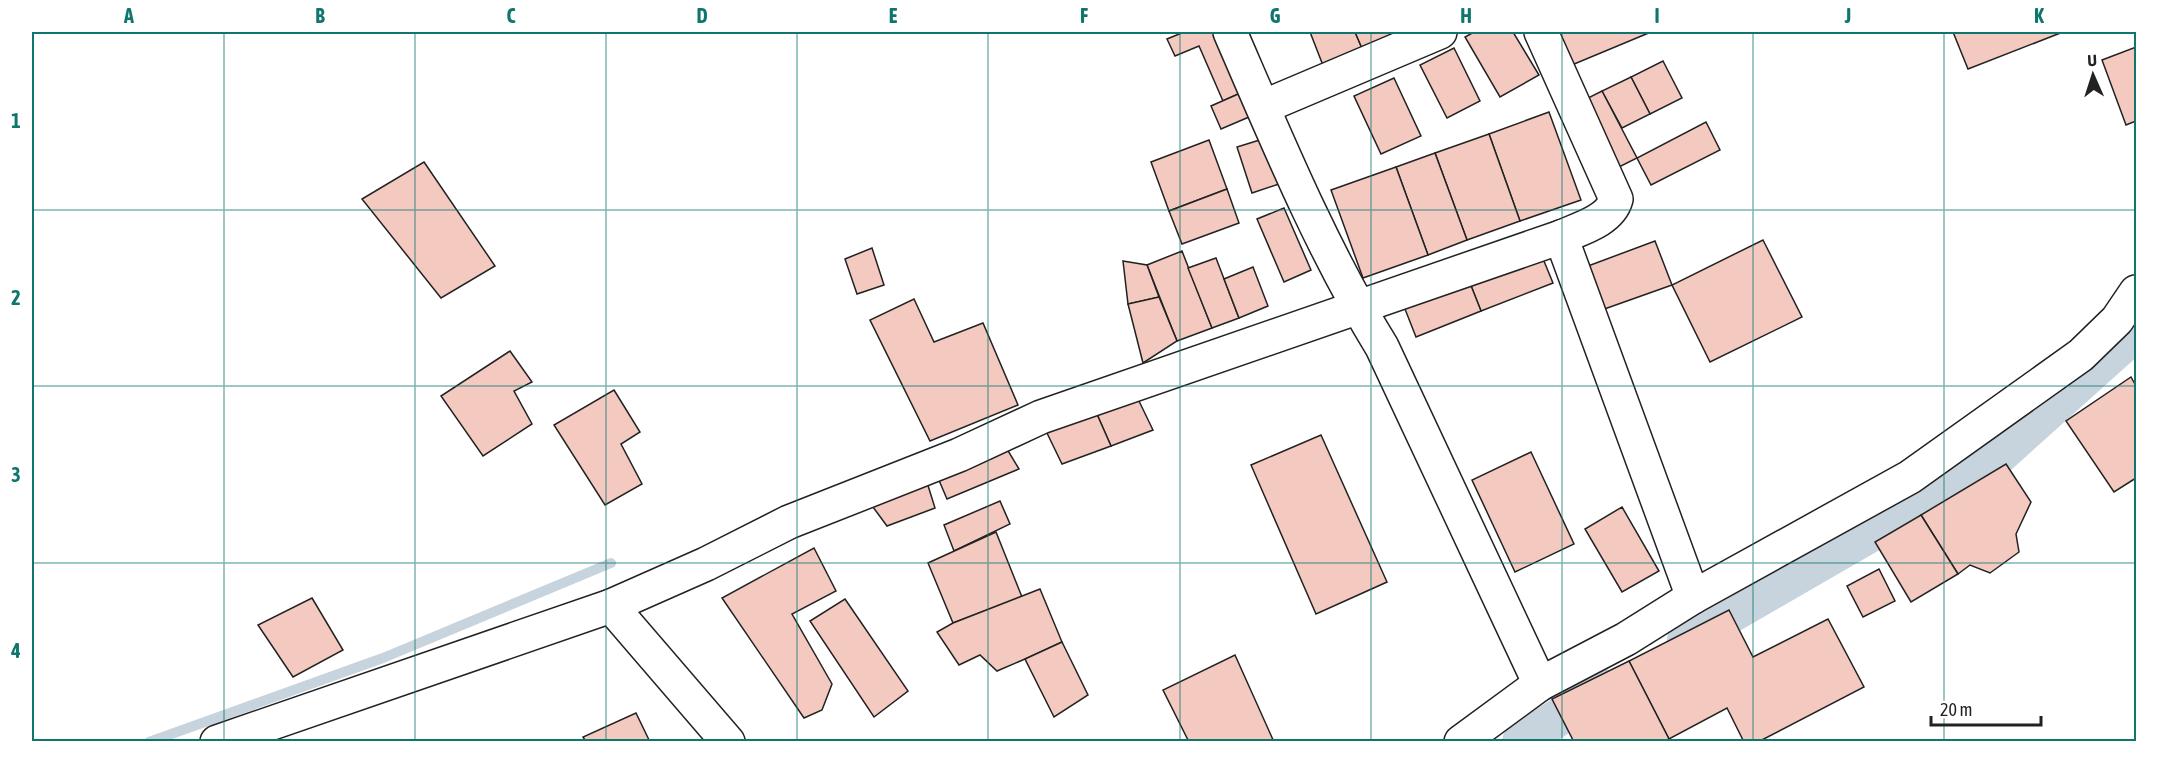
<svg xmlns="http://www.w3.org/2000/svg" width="2168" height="773" viewBox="0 0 2168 773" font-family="'Asap Condensed',sans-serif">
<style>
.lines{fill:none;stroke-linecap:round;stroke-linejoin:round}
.stream{stroke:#c7d3dd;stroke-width:10}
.canal{stroke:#c7d3dd;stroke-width:38}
.building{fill:#f3c9c0;stroke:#222;stroke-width:1.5}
.minor-casing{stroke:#222;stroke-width:36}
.minor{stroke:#fff;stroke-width:33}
.grid{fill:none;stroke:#0f766e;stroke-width:1.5;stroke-opacity:0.55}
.neatline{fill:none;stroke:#0f766e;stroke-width:2}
.grid-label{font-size:20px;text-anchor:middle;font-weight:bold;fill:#0f766e}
</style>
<rect width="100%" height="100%" fill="#fff"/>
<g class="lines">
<!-- stream -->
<polyline class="stream" points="149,742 383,658 611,563"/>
<!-- canal -->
<g class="canal">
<polyline points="1686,640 1987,466 2136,332"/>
<polyline points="1521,742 1603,688"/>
</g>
</g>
<!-- building -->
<g class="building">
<polygon points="1184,32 1219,32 1245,91 1223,101 1199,46 1175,56 1167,39"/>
<polygon points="1310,32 1355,32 1364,53 1324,68"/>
<polygon points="1355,32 1419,32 1364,53"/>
<polygon points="1474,32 1513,32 1539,75 1500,97 1465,37"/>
<polygon points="1552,32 1651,32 1567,67"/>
<polygon points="1953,32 2063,32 1968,69"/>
<polygon points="2136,47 2136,121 2126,125 2102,60"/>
<polygon points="1454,48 1480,101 1447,118 1420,65"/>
<polygon points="1663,61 1682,98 1650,114 1631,77"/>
<polygon points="1631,77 1650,114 1622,128 1602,91"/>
<polygon points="1394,78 1421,136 1381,154 1354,96"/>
<polygon points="1245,91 1256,114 1221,129 1211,106"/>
<polygon points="1602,91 1637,158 1617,168 1582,101"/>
<polygon points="1549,112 1581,200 1520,221 1489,134"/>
<polygon points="1706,122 1720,150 1651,185 1637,158"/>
<polygon points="1489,134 1520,221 1467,240 1435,153"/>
<polygon points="1263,139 1279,184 1252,193 1237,147"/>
<polygon points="1209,140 1227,189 1169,211 1151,162"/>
<polygon points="1435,153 1467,240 1428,255 1396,167"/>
<polygon points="424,162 495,266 441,298 362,199"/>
<polygon points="1396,167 1428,255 1363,278 1331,190"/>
<polygon points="1227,189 1239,223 1182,244 1169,211"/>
<polygon points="1284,208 1311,270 1284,282 1257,219"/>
<polygon points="1763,240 1802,317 1710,362 1672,285"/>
<polygon points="1655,241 1672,285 1596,312 1580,269"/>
<polygon points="872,248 884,285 857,294 845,259"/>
<polygon points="1539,249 1553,283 1481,311 1468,278"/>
<polygon points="1182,251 1212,328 1177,341 1147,265"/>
<polygon points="1216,258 1239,318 1212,328 1188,268"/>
<polygon points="1123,261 1147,265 1159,297 1128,304"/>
<polygon points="1253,267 1268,306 1239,318 1224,279"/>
<polygon points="1468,278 1481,311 1416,337 1403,304"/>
<polygon points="1159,297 1177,341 1143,363 1128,304"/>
<polygon points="914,299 934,342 983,323 1018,405 930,441 870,320"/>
<polygon points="510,351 532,382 514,391 532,424 483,456 441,396"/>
<polygon points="2131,377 2136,386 2136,478 2114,492 2066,421"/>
<polygon points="614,390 640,432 621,444 642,484 605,505 554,425"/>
<polygon points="1138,399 1153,430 1111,446 1096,412"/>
<polygon points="1096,412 1111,446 1062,464 1046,431"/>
<polygon points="1321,435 1387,582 1316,614 1251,465"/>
<polygon points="1007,449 1019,469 947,499 938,478"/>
<polygon points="1531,452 1574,544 1515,572 1472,480"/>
<polygon points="2006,464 2031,502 2016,534 2019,552 1990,573 1970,565 1958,574 1921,515"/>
<polygon points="926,479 935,508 887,526 870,503"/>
<polygon points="1000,501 1010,524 954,551 944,525"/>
<polygon points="1622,507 1659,571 1622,592 1585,529"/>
<polygon points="1921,515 1958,574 1911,602 1875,542"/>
<polygon points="996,532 1022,597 953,623 928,563"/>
<polygon points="814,548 836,591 792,614 832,684 822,710 804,718 722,598"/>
<polygon points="1879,569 1895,601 1863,617 1847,586"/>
<polygon points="1040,589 1062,642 1025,659 997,671 980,655 959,665 937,632 953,623"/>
<polygon points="312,598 343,650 293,677 258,625"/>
<polygon points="845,599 908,691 874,717 810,621"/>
<polygon points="1729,610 1753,657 1828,619 1864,687 1758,742 1744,742 1727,708 1669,739 1629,661"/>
<polygon points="1062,642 1088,695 1054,717 1025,659"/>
<polygon points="1235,655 1274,742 1189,742 1163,690"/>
<polygon points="1629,661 1669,739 1663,742 1574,742 1552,699"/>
<polygon points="636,713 650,742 586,742 583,737"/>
</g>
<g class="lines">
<defs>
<g id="minor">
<path d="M1230 32C1276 138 1321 248 1382 347L1540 684"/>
<polyline points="1263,107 1440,32"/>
<polyline points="1561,237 1693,597"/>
<path d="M611 606 706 564 789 522 959 455 1041 417 1561 237C1579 229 1610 221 1616 199L1541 32"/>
<polyline points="217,742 611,606 728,742"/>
<polyline points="1461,742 1540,684 1626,639 1693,597 1910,477 2081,355 2117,320 2136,292"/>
</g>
</defs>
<!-- minor casing -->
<use href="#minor" class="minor-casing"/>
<!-- minor -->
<use href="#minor" class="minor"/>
</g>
<!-- grid -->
<path class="grid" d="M224 32V742M415 32V742M606 32V742M797 32V742M988 32V742M1180 32V742M1371 32V742M1562 32V742M1753 32V742M1944 32V742M32 210H2136M32 386H2136M32 563H2136"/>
<!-- border -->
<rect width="2168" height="773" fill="none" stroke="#ffffff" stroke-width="66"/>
<!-- north arrow -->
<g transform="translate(2093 75) rotate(357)" stroke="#ffffff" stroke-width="4.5" paint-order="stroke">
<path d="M0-4.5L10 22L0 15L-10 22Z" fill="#222222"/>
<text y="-9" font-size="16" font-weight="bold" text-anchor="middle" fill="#222222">U</text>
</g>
<!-- scale -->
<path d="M1931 716v9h110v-9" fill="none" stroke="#222222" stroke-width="3"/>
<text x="1940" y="716" font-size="18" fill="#222222" stroke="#ffffff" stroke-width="4.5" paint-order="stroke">20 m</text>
<rect x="33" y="33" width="2102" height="707" class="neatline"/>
<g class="grid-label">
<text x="129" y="23">A</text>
<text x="320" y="23">B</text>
<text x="511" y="23">C</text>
<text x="702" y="23">D</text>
<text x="893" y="23">E</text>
<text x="1084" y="23">F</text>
<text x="1275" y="23">G</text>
<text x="1466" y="23">H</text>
<text x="1657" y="23">I</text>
<text x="1848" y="23">J</text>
<text x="2039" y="23">K</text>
<text x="16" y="128">1</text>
<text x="16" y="305">2</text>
<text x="16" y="482">3</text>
<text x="16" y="658">4</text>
</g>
</svg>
